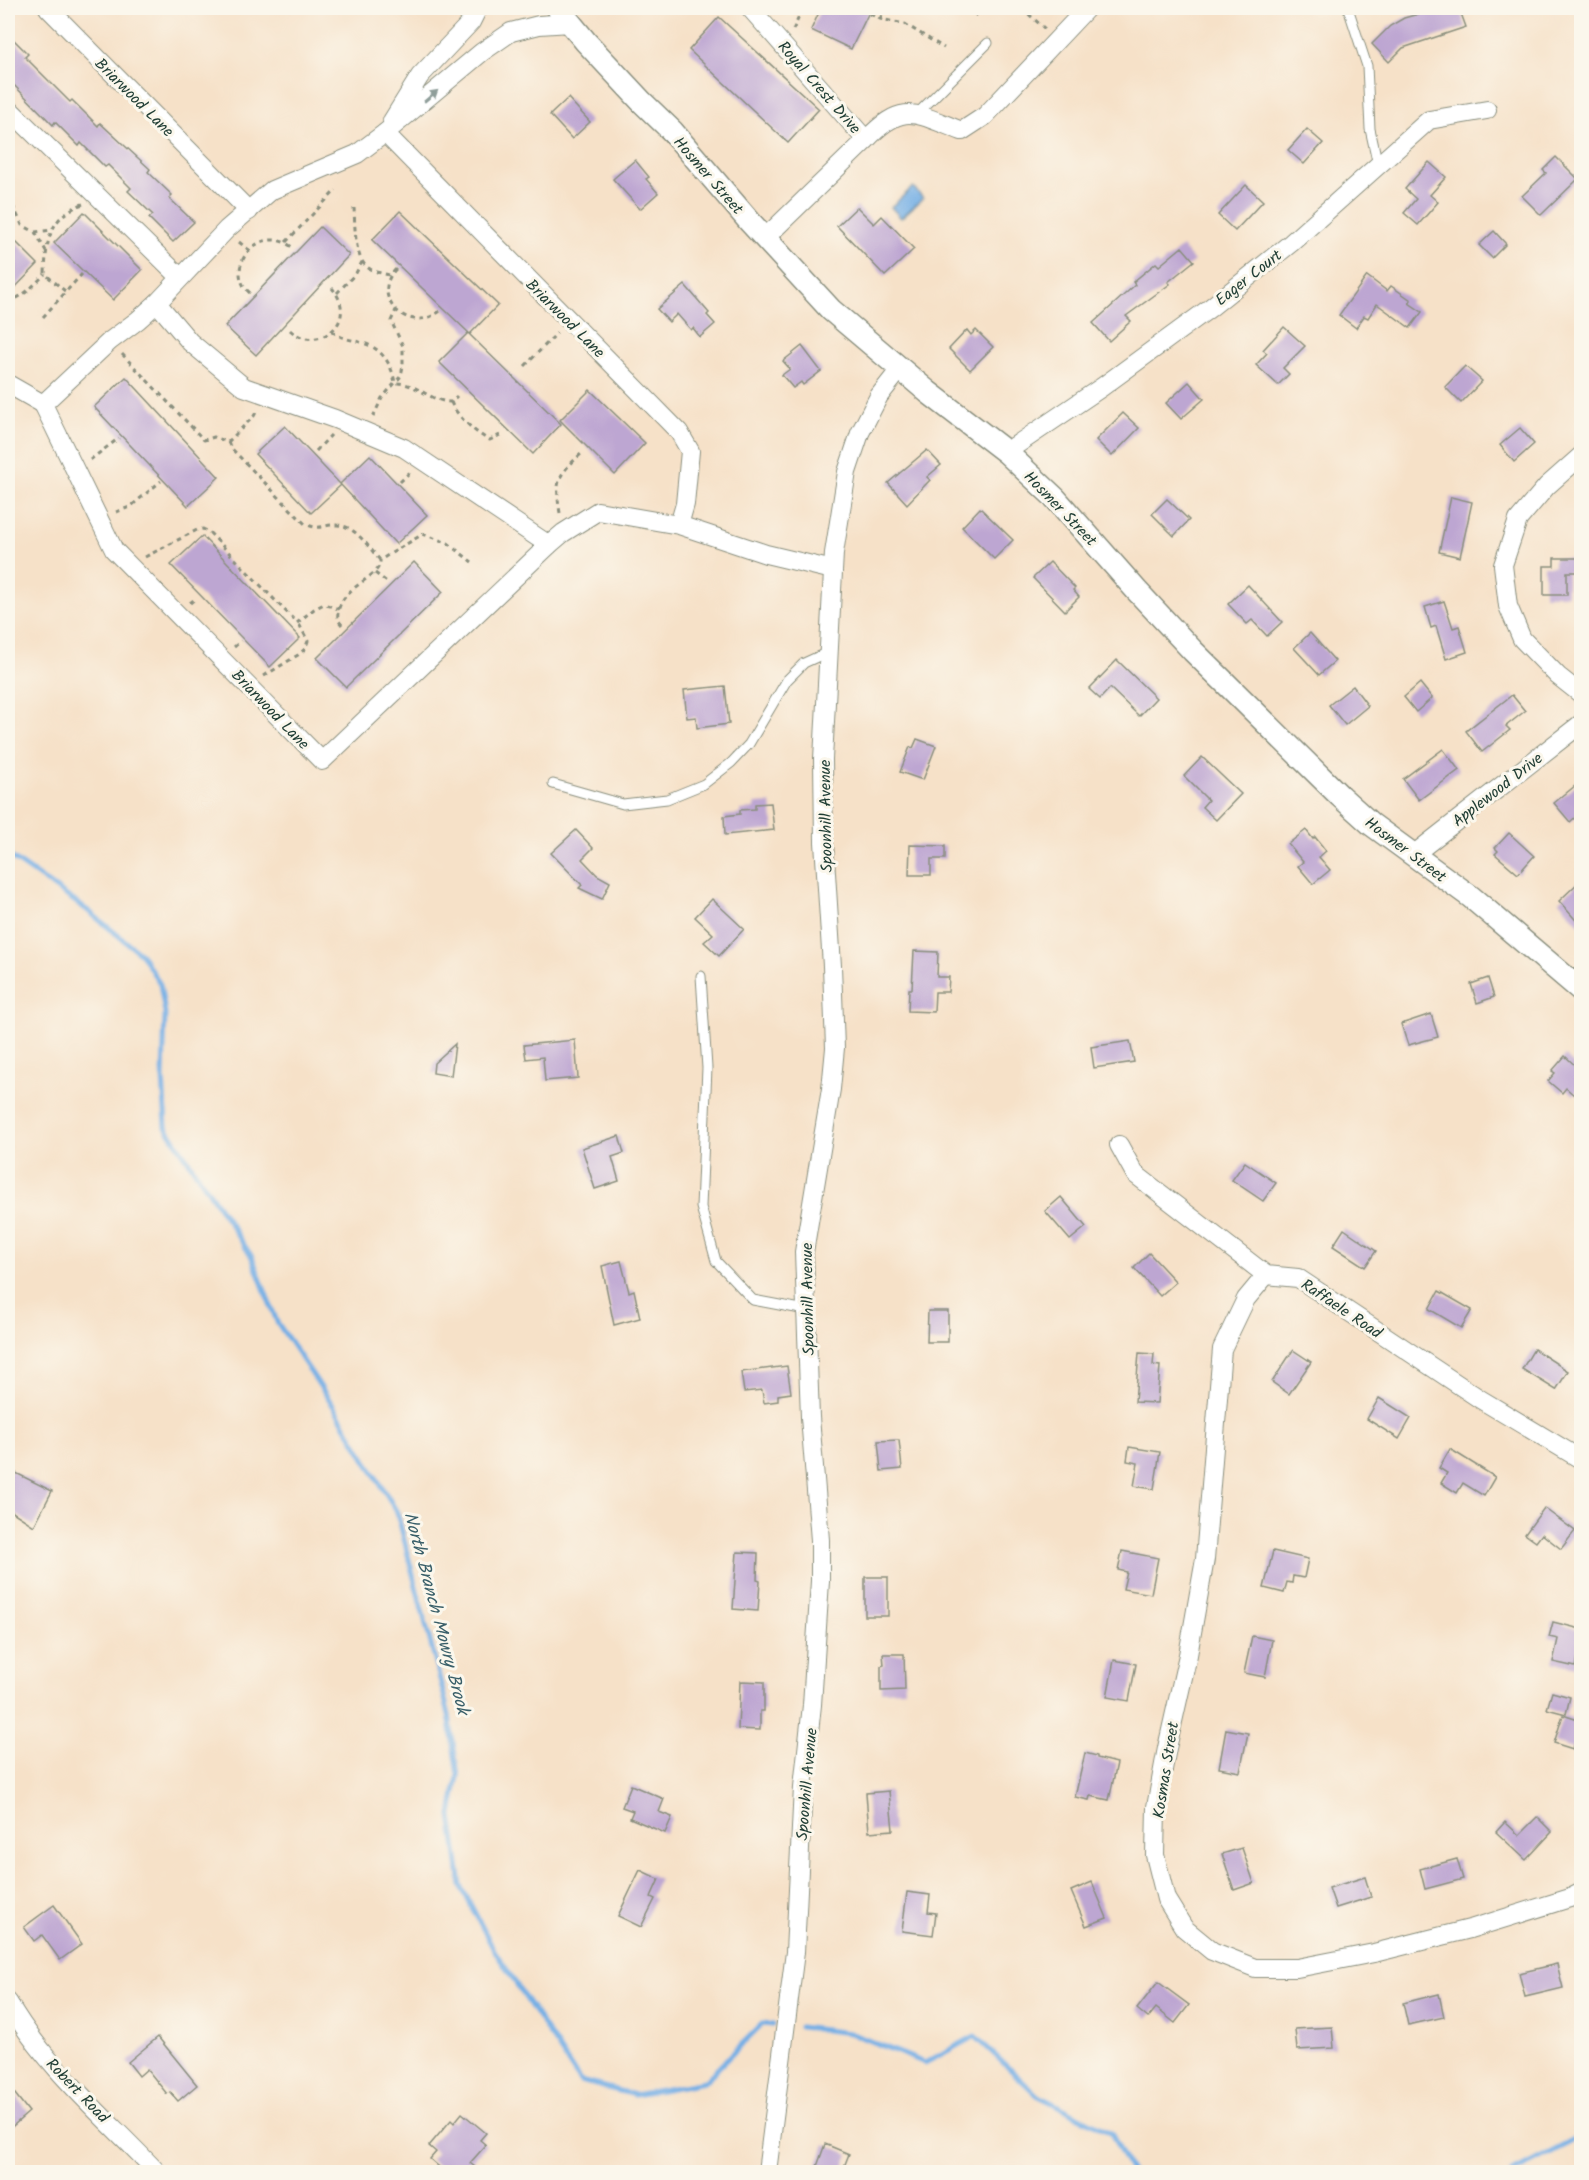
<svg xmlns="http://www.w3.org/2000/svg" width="1589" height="2180" viewBox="0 0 1589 2180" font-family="Kalam,sans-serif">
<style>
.water{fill:#75afe5;stroke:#4a768c;stroke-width:1.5}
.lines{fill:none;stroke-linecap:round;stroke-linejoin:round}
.stream{stroke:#75afe5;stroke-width:5}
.building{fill:#bda6d2}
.service-casing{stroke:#8a8f7e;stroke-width:11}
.minor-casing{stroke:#8a8f7e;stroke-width:20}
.tertiary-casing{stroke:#8a8f7e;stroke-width:25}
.path{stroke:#8a8f7e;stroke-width:3;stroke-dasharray:4.5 4.5;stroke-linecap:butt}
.service{stroke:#fff;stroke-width:9}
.minor{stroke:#fff;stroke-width:18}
.tertiary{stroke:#fff;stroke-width:22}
.oneway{fill:#8f9e9a}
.labels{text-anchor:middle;stroke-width:6;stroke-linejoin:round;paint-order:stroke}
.street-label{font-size:16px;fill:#1f3d34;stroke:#fbf7ec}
.water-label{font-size:18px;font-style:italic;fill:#395f69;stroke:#fbf7ec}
</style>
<rect width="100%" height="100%" fill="#fbf7ec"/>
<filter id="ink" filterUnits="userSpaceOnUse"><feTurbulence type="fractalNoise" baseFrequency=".0167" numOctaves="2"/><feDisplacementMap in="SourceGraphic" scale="12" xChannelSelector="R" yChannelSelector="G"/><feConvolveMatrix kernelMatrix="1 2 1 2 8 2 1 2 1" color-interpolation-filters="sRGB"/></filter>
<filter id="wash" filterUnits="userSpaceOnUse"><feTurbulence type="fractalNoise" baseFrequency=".008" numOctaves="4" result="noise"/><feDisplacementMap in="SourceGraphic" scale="24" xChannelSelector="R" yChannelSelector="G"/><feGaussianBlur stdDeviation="1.35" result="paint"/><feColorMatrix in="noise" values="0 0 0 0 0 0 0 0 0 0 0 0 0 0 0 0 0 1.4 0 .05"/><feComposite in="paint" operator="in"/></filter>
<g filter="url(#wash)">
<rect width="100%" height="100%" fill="#f6e1c8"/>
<!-- water -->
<polygon class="water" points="913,187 923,198 901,218 891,207"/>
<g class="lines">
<!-- stream -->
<g class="stream">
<polyline points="8,855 87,910 141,954 160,984 165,1013 163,1077 166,1127 252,1257 277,1322 334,1407 397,1512 449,1715 458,1776 451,1815 461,1886 494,1950 580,2081 635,2095 704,2082 762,2024 773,2025"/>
<polyline points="800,2027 850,2033 925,2063 975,2036 1037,2095 1111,2133 1131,2172"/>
<polyline points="1513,2172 1582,2136"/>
</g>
</g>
<g id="blocks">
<!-- building -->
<g class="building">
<polygon points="821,8 871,8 851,49 811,30"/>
<polygon points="1440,8 1459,8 1466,27 1403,48 1389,62 1372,44 1390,26 1404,18"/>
<polygon points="719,17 819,109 788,143 689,50"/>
<polygon points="8,34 28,54 25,57 70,102 72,100 98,126 100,123 150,169 148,172 172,195 169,198 194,222 173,242 149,218 153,215 128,191 131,188 108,165 105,167 81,143 79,146 55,122 53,125 8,79"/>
<polygon points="568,98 590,122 572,139 550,115"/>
<polygon points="1307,129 1323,143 1304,164 1288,150"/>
<polygon points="1556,157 1578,179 1541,215 1522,196 1546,173 1543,170"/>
<polygon points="635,160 649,177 646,179 658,193 640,209 613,179"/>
<polygon points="1429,162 1446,177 1430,195 1438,202 1418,225 1404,213 1416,199 1405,189"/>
<polygon points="1246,185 1263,201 1235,231 1218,215"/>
<polygon points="857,207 874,224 882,216 914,249 885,276 837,226"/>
<polygon points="400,211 498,305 470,334 372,240"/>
<polygon points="84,212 142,270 113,300 54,243"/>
<polygon points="320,227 349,255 256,355 225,326"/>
<polygon points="1494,231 1506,244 1492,258 1479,245"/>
<polygon points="8,234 38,264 8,295"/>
<polygon points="1182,247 1194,261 1168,282 1170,284 1126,316 1131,321 1109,341 1093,323 1135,285 1133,282 1156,263 1159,266"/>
<polygon points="1367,276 1387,291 1391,286 1411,300 1409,303 1422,312 1410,328 1377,304 1368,318 1364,316 1356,328 1339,315"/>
<polygon points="685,285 709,313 707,315 715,324 700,337 693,328 691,330 677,314 669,322 657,309"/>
<polygon points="1284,327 1305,346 1283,368 1289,374 1278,385 1256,365 1267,353 1263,350"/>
<polygon points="967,330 971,335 976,330 993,347 970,370 949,349"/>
<polygon points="468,333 561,424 533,454 439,362"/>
<polygon points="802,346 821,371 803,385 801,382 793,388 782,375 790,369 783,361"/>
<polygon points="1465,366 1482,381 1461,403 1445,387"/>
<polygon points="126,377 219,477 188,506 94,407"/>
<polygon points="1189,382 1204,399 1181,419 1166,403"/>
<polygon points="590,390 645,443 615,475 560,420"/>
<polygon points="1123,413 1139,428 1112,456 1096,440"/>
<polygon points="285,426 340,484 370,455 427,515 396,544 341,485 311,513 255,454"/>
<polygon points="1520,428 1534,444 1514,462 1500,445"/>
<polygon points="927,450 941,465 927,477 930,480 907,504 888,483"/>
<polygon points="1451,497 1472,502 1460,557 1439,552"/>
<polygon points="1167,499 1189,520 1174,536 1152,514"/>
<polygon points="980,508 1013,540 994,559 962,527"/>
<polygon points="202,536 300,638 270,667 171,565"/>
<polygon points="1554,558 1578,558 1579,572 1567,572 1567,595 1544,595 1544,566 1554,566"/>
<polygon points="414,562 443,592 346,687 317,658"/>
<polygon points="1050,562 1075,588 1073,590 1079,597 1065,611 1033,578"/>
<polygon points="1248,585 1282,622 1267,636 1252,620 1247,624 1228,604"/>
<polygon points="1444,601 1453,628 1459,626 1467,652 1446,659 1436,626 1431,628 1425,607"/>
<polygon points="1310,633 1335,661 1319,675 1294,648"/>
<polygon points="1117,660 1156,698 1139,716 1110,688 1100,699 1089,689"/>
<polygon points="1420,683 1432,698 1416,712 1404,697"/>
<polygon points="725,686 729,724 697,728 696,717 687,718 684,690"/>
<polygon points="1353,686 1368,706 1345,725 1329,705"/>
<polygon points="1512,695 1525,711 1506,726 1510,730 1482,752 1466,731"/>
<polygon points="917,739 936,746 923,780 900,772 910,747 913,748"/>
<polygon points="1443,749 1459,770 1419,800 1403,779"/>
<polygon points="1202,757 1241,794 1216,820 1202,807 1208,800 1184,776"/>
<polygon points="1581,781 1581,812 1570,822 1554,803"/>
<polygon points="771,803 774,830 725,835 724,816 740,814 740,810 755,809 755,804"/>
<polygon points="576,830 593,848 582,859 597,875 610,882 602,899 579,888 582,885 551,853"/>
<polygon points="1306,830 1313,839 1315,837 1326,851 1319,857 1330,870 1313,884 1298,866 1303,862 1288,844"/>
<polygon points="1509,833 1534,856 1518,874 1495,854 1498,851 1495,848"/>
<polygon points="910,845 945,846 945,859 931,859 931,875 909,875"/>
<polygon points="1581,880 1581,926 1559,901"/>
<polygon points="712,899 744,929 719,956 704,942 713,934 695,917"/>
<polygon points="914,951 938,952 937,977 949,977 948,992 935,992 934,1012 908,1011 909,989 912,989"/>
<polygon points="1488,978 1494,997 1477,1003 1471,984"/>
<polygon points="1431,1014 1438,1037 1408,1045 1401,1024"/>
<polygon points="575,1040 578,1078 545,1081 543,1057 526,1059 524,1045"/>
<polygon points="1130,1041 1134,1062 1094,1068 1091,1047"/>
<polygon points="455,1044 451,1076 433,1073 434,1063"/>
<polygon points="1565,1056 1581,1071 1581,1086 1574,1095 1566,1088 1562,1093 1548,1081 1555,1073 1552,1071"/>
<polygon points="619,1136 624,1153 612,1157 619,1181 595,1189 582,1148"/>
<polygon points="1245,1162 1276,1183 1263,1201 1232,1180"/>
<polygon points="1061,1197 1086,1227 1070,1240 1045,1211"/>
<polygon points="1344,1229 1376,1251 1365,1267 1333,1246"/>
<polygon points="1149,1253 1176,1282 1160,1296 1134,1268"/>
<polygon points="621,1261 629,1292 634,1290 640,1318 614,1325 602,1266"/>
<polygon points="1439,1291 1472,1310 1461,1328 1429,1309"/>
<polygon points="928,1311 948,1311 948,1342 927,1342"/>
<polygon points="1534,1349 1568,1371 1556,1390 1522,1369"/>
<polygon points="1293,1350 1311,1362 1289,1394 1272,1382"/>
<polygon points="1139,1353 1154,1354 1153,1365 1160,1366 1157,1403 1135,1402"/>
<polygon points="787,1366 791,1393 778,1395 778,1401 764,1403 762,1390 744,1392 741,1372"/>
<polygon points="1379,1398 1411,1418 1399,1439 1367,1419"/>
<polygon points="899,1440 902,1469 881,1471 878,1441"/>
<polygon points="1129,1447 1160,1452 1154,1489 1134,1486 1138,1463 1127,1461"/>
<polygon points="1450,1449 1495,1477 1484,1496 1463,1483 1457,1493 1441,1483 1447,1473 1439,1468"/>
<polygon points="8,1469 52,1491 34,1526 8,1509"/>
<polygon points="1544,1508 1575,1531 1561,1549 1542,1534 1536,1542 1525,1534"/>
<polygon points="1122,1551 1158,1558 1151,1594 1123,1589 1127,1572 1118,1570"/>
<polygon points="1273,1551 1308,1559 1304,1578 1293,1576 1292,1583 1287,1582 1284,1593 1264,1588"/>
<polygon points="737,1552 758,1553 757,1580 760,1581 758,1611 733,1609"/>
<rect x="865" y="1577" width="23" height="39"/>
<polygon points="1553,1622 1581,1629 1581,1642 1576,1667 1553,1662 1558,1639 1549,1637"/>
<polygon points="1252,1636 1272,1640 1265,1677 1244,1673"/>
<polygon points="883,1654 904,1654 905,1690 881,1691 881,1666 884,1665"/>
<polygon points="1114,1660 1136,1664 1129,1701 1107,1697"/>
<polygon points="740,1681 764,1682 764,1711 760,1711 760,1730 738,1729"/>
<polygon points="1552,1692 1570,1697 1566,1714 1547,1709"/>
<polygon points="1563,1715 1581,1721 1581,1738 1577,1736 1573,1749 1554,1743"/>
<polygon points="1226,1729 1248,1733 1240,1772 1219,1768"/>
<polygon points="1085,1753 1097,1756 1097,1758 1117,1763 1109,1800 1090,1796 1089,1800 1075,1797"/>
<polygon points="631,1785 664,1799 659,1812 672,1817 665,1833 630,1818 633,1811 622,1807"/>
<polygon points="889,1791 893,1830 869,1832 866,1793"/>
<polygon points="1537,1817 1552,1832 1526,1860 1496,1832 1505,1822 1519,1835"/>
<polygon points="1242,1848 1254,1883 1234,1890 1222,1854"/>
<polygon points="1457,1859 1463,1879 1425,1889 1420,1869"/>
<polygon points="640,1870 659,1879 651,1897 655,1899 641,1927 618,1916"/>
<polygon points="1365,1877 1371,1897 1336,1908 1329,1888"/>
<polygon points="1092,1882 1107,1918 1086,1926 1071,1891"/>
<polygon points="907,1892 930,1895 928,1912 936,1913 933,1935 902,1931"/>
<polygon points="54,1905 82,1944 60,1960 42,1935 34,1941 24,1927"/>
<polygon points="1557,1964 1563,1988 1525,1997 1519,1973"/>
<polygon points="1158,1982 1189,2005 1175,2023 1156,2008 1148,2018 1137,2009"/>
<polygon points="1439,1994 1444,2017 1408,2025 1403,2003"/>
<polygon points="1332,2027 1334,2048 1297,2050 1295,2029"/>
<polygon points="158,2037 197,2085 178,2101 170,2092 167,2094 147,2069 139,2076 128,2062"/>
<polygon points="8,2085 29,2112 8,2130"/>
<polygon points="462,2113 486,2133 480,2140 486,2145 470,2163 481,2172 445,2172 430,2159 436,2152 429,2146 451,2120 454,2123"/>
<polygon points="825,2144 849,2154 842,2172 815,2172"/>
</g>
</g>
</g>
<g filter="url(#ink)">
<use href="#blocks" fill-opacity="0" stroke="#8a8f7e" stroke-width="1.5"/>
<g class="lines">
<defs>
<g id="service">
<polyline points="1348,8 1367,66 1370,129 1378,165"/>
<polyline points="917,114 988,43"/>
<polyline points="553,784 623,804 667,799 704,784 731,763 749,744 787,680 804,663 828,652"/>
<polyline points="701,976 707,1068 701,1207 716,1261 753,1300 806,1310"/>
</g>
<g id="minor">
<polyline points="48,8 249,211"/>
<path d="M750 8 866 140C904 100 916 114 962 131L985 116 1087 8"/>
<polyline points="8,108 180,277"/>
<polyline points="392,121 420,76 471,22 478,8"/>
<polyline points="385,133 679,432 690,451 685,504 679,525"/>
<polyline points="765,238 866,140"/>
<polyline points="157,303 190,342 244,387 335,419 404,448 549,545"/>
<polyline points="8,384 43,404 110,341 138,320 157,303 227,229 272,190 357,154 385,133 482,52 511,32 539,25 571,23"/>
<polyline points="43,404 114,550 322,761 549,545 563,533 598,511 679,525 766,554 833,570"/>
<polyline points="1006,452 1102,387 1210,308 1291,243 1429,120 1487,110"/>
<polyline points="1582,455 1547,486 1518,520 1503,565 1508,606 1522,639 1558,676 1582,695"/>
<polyline points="1413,855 1582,723"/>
<polyline points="1119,1145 1135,1174 1266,1275 1298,1278 1480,1399 1582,1460"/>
<polyline points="1266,1275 1246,1299 1222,1349 1205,1559 1188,1655 1167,1748 1156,1807 1155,1855 1166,1899 1184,1928 1212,1951 1255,1968 1297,1968 1374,1953 1470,1929 1570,1898 1582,1892"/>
<path d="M8 2002C46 2068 105 2117 157 2172"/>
<polyline points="767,2172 795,1952 803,1787 812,1705 820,1581 820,1540 810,1417 804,1252 831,1089 835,1048 832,966 824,842 823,759 834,553 847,472 860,433 879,396 901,368"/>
</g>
<polyline id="tertiary" points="558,8 586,42 642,102 672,131 750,222 831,310 928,392 1006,452 1055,498 1137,591 1193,651 1340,796 1371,824 1471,897 1582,991"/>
</defs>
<!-- service casing -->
<use href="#service" class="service-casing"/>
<!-- minor casing -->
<use href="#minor" class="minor-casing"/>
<!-- tertiary casing -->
<use href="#tertiary" class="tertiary-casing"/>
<!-- path -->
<g class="path">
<polyline points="969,8 977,16"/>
<polyline points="1022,8 1045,29"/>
<polyline points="870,14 880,19 905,24 944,48"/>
<polyline points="880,19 885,8"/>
<polyline points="793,30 803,8"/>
<polyline points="8,198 14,208 22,225 35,232 52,230"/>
<path d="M354 208C355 223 354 257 367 267 373 272 382 273 389 275"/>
<polyline points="35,232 46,251"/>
<polyline points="239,242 249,250"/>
<polyline points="286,242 336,190"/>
<path d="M396 269C369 295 407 337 440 311"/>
<path d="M65 291 45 274C46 242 49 216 83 204"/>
<path d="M250 293C221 268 261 221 293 248"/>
<polyline points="337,293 356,273 362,262"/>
<path d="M8 301C22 299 35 284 45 274"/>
<polyline points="43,317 82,274"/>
<path d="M290 330C316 354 361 323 332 288"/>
<path d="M332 331C343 340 351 339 363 343 382 348 392 365 395 383 418 383 428 401 451 402L457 396"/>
<polyline points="122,354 204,440 214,437 228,442 254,416 258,409"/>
<polyline points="525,366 557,333"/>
<path d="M451 402C455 414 478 436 490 440L500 435"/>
<polyline points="373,417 382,398 401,376 403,366 403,346 391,321 396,310"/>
<path d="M228 442 231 448 305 524C322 531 322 524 337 525 355 525 369 548 380 560L423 534 448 543 472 562"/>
<polyline points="316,451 331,435"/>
<polyline points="90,460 119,438"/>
<polyline points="400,482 410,472"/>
<polyline points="116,512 130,507 161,481"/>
<path d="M560 513C554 477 559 475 584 451"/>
<polyline points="145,557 197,530 203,529 209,532 297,623 314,609 324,604 339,609"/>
<polyline points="375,573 387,582"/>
<polyline points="190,603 196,598"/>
<path d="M342 625 338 620C334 587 382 579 380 560"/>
<polyline points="234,647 241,641"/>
<polyline points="264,676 298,655 305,649 308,641 298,622"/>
</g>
<!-- service -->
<use href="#service" class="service"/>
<!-- minor -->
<use href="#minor" class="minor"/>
<!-- tertiary -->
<use href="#tertiary" class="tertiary"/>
</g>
<!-- one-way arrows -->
<defs><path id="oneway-solid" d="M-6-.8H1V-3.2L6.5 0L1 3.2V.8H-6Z" transform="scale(1.5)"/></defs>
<use class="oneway" href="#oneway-solid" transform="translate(431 96) rotate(-40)"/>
</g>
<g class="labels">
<!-- street labels -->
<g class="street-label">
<text transform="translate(820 87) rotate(49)" y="6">Royal Crest Drive</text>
<text transform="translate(135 97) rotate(45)" y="6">Briarwood Lane</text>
<text transform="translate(709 175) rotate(49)" y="6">Hosmer Street</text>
<text transform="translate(1248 277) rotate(-38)" y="6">Eager Court</text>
<text transform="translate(566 318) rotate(45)" y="6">Briarwood Lane</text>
<text transform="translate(1061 508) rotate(46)" y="6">Hosmer Street</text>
<text transform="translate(271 709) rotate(46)" y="6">Briarwood Lane</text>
<text transform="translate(1497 789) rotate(-38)" y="6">Applewood Drive</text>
<text transform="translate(825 816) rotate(-91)" y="6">Spoonhill Avenue</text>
<text transform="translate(1406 849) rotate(37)" y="6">Hosmer Street</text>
<text transform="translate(807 1299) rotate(-91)" y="6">Spoonhill Avenue</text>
<text transform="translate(1342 1308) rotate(34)" y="6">Raffaele Road</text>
<text transform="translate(1165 1770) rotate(-81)" y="6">Kosmas Street</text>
<text transform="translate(806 1784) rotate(-85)" y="6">Spoonhill Avenue</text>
<text transform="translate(78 2090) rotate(46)" y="6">Robert Road</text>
</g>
<!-- water labels -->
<g class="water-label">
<text transform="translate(437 1613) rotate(75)" y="6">North Branch Mowry Brook</text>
</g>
</g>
<!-- margin -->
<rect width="1589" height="2180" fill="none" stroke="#fbf7ec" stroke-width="30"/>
</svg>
